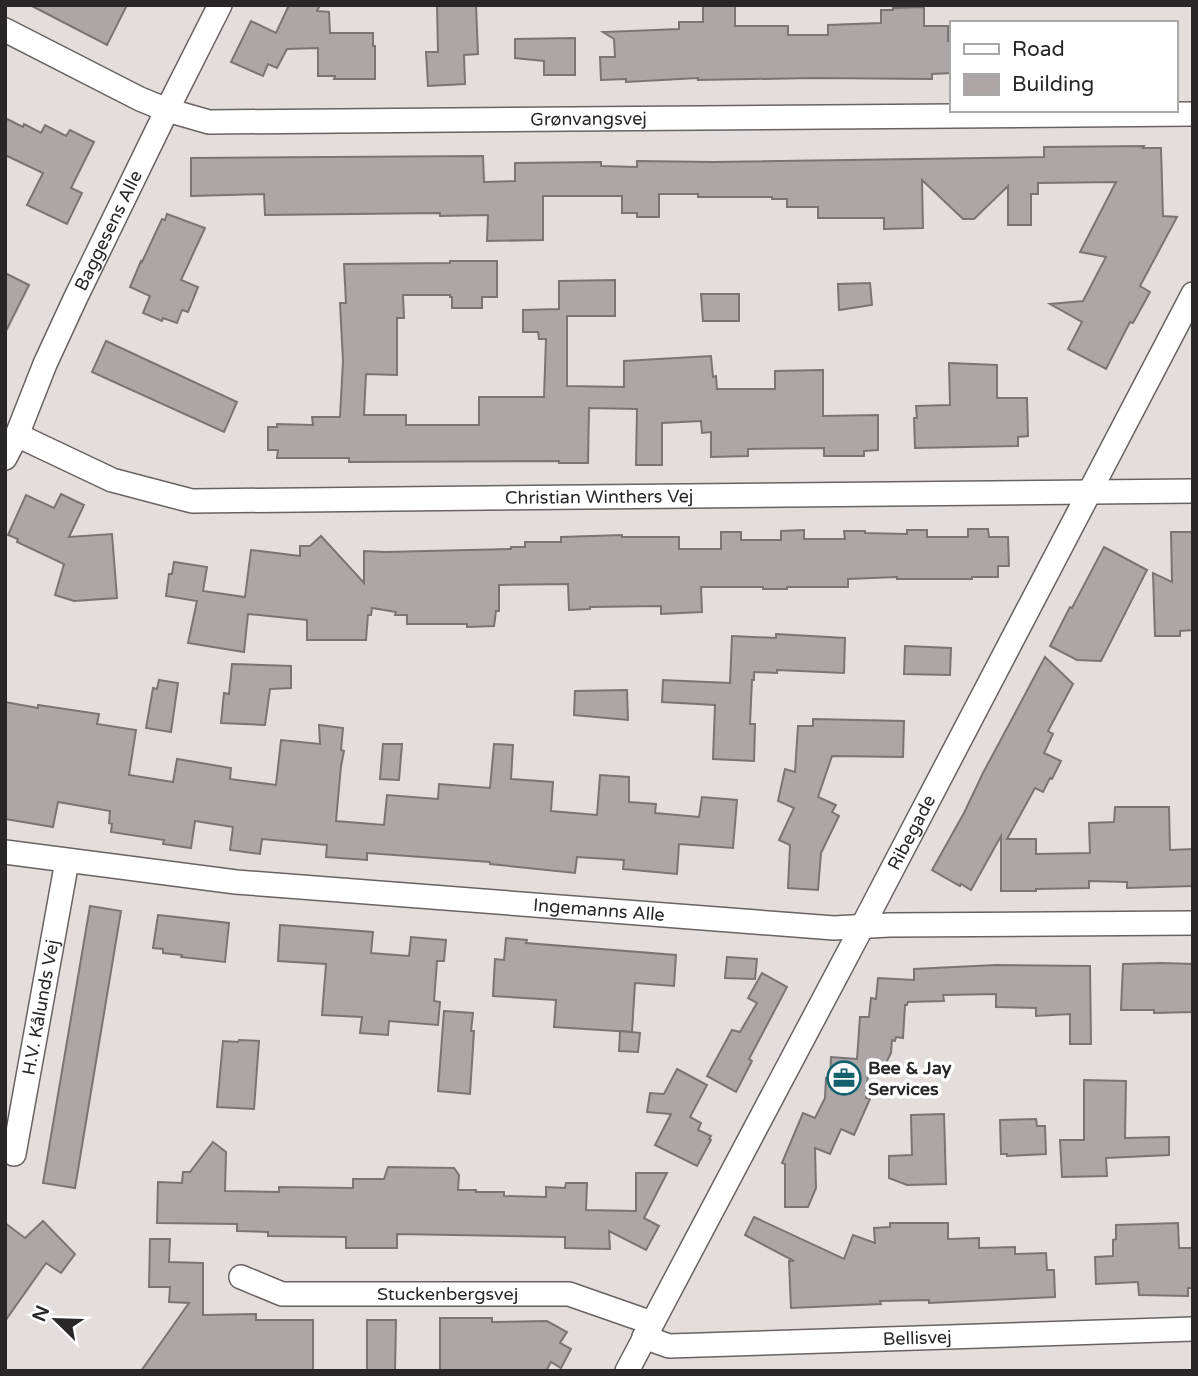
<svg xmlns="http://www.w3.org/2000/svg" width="1198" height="1376" viewBox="0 0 1198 1376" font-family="'Varela Round',sans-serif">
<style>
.building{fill:#aca7a6;stroke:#797574;stroke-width:2}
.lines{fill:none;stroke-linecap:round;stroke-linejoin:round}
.minor-casing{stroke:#686362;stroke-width:26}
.minor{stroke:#fff;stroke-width:23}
.labels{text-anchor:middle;stroke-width:7;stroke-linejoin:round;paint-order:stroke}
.street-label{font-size:18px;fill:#282626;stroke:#fff}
.poi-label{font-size:18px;font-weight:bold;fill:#282626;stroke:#fff;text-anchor:start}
</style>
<rect width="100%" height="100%" fill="#e3dedc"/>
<!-- building -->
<g class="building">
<polygon points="30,5 127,5 107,45"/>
<polygon points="289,5 320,5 317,11 329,12 330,33 373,33 373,46 375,46 375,79 334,79 335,76 318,76 318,48 287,49 277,68 268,64 263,76 231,62 251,21 276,33"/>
<polygon points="437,5 476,5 478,54 464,55 465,84 428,86 426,52 438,52"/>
<polygon points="703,5 735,5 735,26 788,26 788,35 828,35 828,25 881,23 881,10 893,10 893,8 924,7 924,26 948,26 948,41 951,41 951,73 932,74 932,79 813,78 698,80 698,78 626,82 626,79 601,80 600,57 615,57 614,39 603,32 679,29 679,22 703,22"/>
<polygon points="575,38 575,75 544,75 544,61 515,58 515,39"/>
<polygon points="5,118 23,127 24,124 41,133 45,125 66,136 70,130 94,142 71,188 82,193 67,224 27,205 43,173 5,155"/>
<polygon points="1144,146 1143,148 1161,148 1163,216 1177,217 1140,286 1150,292 1133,323 1130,322 1106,369 1068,349 1082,322 1050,304 1083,301 1106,257 1080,252 1116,182 1038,183 1038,194 1031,194 1031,225 1008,225 1008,186 974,219 963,219 922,180 923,228 884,229 884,218 818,218 818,207 787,207 787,199 772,199 772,197 698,197 698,194 659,194 659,217 637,217 637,213 622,213 622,196 543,196 543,240 487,241 488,215 440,216 440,213 265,215 264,194 191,196 191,158 483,156 484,182 515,181 515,163 601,162 601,166 637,167 637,161 714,162 1044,157 1044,147"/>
<polygon points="167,214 205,228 181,280 198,287 188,312 182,310 177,323 163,318 162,321 143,313 150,296 130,287 141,261 142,262 162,219 165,220"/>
<polygon points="450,261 497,261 497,297 482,297 482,308 452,308 452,297 450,297 450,295 403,295 404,318 397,318 397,375 366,374 364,415 406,415 406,425 479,425 479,397 544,397 546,339 539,339 538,332 523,332 523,310 559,309 559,281 615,280 615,316 567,316 567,386 624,387 624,361 711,356 713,377 716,376 717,389 775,389 775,371 823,370 823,416 878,415 878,450 864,451 864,456 824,456 824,448 748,449 748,456 711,457 711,432 702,433 701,421 662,423 662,465 636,465 637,409 589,408 588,463 559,463 559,461 349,462 349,458 277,458 278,450 268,450 268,427 277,427 277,424 313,425 312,417 340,417 343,361 340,303 346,303 344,264 450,263"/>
<polygon points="5,273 29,285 5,333"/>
<polygon points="870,283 872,305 839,310 838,284"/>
<polygon points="701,294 739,294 739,321 703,321"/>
<polygon points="106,341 237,402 224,432 92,372"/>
<polygon points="949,363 997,365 997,398 1027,398 1028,436 1018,437 1018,446 915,448 914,418 917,418 916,406 950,405"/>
<polygon points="61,494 84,505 69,537 112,534 117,598 74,601 55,595 64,564 17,542 18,539 8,535 26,495 54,508"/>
<polygon points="968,529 988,529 989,537 1008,537 1009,566 998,566 998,577 972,577 972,579 897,579 897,577 848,579 848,587 787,587 787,589 763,589 763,587 701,587 702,612 661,614 661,606 590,607 590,609 569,610 568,584 499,585 499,611 496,611 494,626 467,627 467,624 407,624 407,615 395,615 396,612 372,608 371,615 368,615 366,640 307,640 307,620 248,614 244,652 188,643 197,601 166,596 169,574 172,574 174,562 207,567 203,591 245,597 251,550 300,556 300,546 310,546 321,536 364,583 364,551 385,552 511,549 511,547 525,547 525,542 561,542 561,537 622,535 622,537 679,537 679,549 721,549 721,532 741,532 741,540 781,540 781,531 804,530 804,539 845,539 844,531 865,531 865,533 907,534 907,530 927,530 927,537 968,537"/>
<polygon points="1171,532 1193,532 1193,630 1180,631 1180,636 1155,636 1153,573 1172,582"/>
<polygon points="1104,547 1147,570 1101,661 1077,660 1050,646 1070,607 1072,608"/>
<polygon points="776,634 845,638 844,673 777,670 777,673 754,672 754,680 752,680 750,724 755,724 754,761 713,759 715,705 662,702 663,680 730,683 732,636 776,638"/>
<polygon points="905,646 951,648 950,675 904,674"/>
<polygon points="1045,657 1073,684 1048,731 1053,734 1044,753 1061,761 1052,779 1050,778 1043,792 1035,788 1007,839 1036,839 1036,854 1090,853 1089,823 1114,822 1115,807 1169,807 1170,850 1193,849 1193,886 1127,888 1127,882 1089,881 1089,888 1036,889 1036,891 1001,891 1001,836 971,890 961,884 960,886 932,870 964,813 983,773"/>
<polygon points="232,664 291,666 291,688 270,689 265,725 221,723 224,693 229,694"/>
<polygon points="159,680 178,683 171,732 146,728 153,688 157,689"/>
<polygon points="627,690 628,720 574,715 575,691"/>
<polygon points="5,702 38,708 38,705 99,714 97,724 136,730 129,775 173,782 177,759 231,768 230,779 276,785 281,740 320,744 319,725 343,728 341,750 344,751 341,766 336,821 384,825 387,795 438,799 439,784 490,788 494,744 513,745 511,779 553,782 551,811 597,815 600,775 629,777 629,802 656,804 655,813 699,817 702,797 737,800 733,848 679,844 677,874 623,869 624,860 577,857 575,873 490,864 490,862 367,853 367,860 326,857 327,845 262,839 260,854 230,850 233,827 195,821 191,848 163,844 164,840 111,832 112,824 109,823 110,811 58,802 53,827 5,819"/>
<polygon points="813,719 904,721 903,757 832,756 818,797 836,805 832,812 839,816 821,853 818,890 788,888 790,845 779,840 794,808 778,801 785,769 795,772 798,726 813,726"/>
<polygon points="383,744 402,744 399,780 380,779"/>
<polygon points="90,906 121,911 75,1188 43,1183"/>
<polygon points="158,915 229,923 225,962 181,957 182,955 163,953 163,949 153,948"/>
<polygon points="280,925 373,932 371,953 409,956 411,937 446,940 444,961 437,961 434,1001 440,1002 438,1025 389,1021 388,1035 360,1033 362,1017 322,1015 326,964 278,961"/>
<polygon points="506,938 527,940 526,943 676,955 674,986 635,983 632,1032 554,1027 556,1000 493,996 495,959 504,960"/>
<polygon points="727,957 757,959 755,979 725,978"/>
<polygon points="1161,963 1193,964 1193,1012 1154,1013 1154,1010 1121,1010 1123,964"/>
<polygon points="996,965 1090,966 1091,1044 1070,1044 1070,1014 1036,1016 1036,1008 996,1007 996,994 943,995 944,1001 908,1002 907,1005 905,1005 903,1038 896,1037 895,1041 892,1040 891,1053 886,1063 869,1062 866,1098 870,1099 854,1135 841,1129 830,1154 815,1148 816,1188 808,1207 785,1207 785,1164 782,1163 803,1113 815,1118 825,1098 826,1078 830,1079 831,1057 857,1059 860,1017 869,1017 871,998 876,999 878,978 914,980 914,969"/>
<polygon points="762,973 787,987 749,1059 752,1061 736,1092 707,1076 732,1030 740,1032 757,1003 748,998"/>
<polygon points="444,1011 473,1013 471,1031 474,1031 470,1094 438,1091"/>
<polygon points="620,1031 640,1033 638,1052 619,1051"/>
<polygon points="239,1040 259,1041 254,1109 217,1107 223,1041 238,1042"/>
<polygon points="677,1069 707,1085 690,1117 701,1123 698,1130 711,1136 709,1139 711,1140 697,1166 655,1145 671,1114 647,1112 650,1093 664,1094"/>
<polygon points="1084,1080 1126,1081 1125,1138 1169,1137 1169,1155 1106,1158 1107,1176 1062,1177 1060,1140 1084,1140"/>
<polygon points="944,1114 946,1184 907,1185 889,1178 889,1156 912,1155 911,1115"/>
<polygon points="1036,1119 1037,1126 1045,1126 1046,1154 1007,1156 1007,1154 1001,1154 1000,1120"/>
<polygon points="213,1142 226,1152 225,1191 279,1192 279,1187 353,1188 353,1179 384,1179 388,1167 454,1168 459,1175 458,1190 476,1190 476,1192 504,1192 504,1196 546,1197 546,1187 565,1188 566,1183 587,1183 586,1210 636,1211 636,1173 667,1173 644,1218 659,1226 646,1250 609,1231 610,1249 565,1248 565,1237 397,1234 397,1248 346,1248 346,1237 268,1236 268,1232 237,1231 237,1224 157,1223 158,1182 182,1183 183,1172 190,1172"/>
<polygon points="754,1217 844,1259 853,1235 875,1243 874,1228 890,1227 890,1223 948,1223 948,1239 979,1238 979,1248 1015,1247 1015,1254 1046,1253 1047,1270 1054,1270 1055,1297 929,1303 929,1300 880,1301 881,1304 791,1308 789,1261 794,1261 745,1235"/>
<polygon points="43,1221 75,1254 61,1273 46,1263 5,1321 5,1223 25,1238"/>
<polygon points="1178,1223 1179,1248 1193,1248 1193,1288 1188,1288 1188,1296 1139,1295 1138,1282 1096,1284 1095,1257 1113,1256 1113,1240 1116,1239 1116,1225"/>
<polygon points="150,1239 170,1239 169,1262 203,1263 203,1315 256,1314 256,1320 313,1320 313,1371 141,1371 189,1303 169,1302 170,1287 149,1287"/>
<polygon points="440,1318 492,1318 492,1322 547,1321 567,1332 560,1343 571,1349 561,1368 551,1362 546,1371 440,1371"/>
<polygon points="367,1320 396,1320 395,1371 367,1371"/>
</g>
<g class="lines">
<defs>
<g id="minor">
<path id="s1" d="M5 30 140 99 167 110 209 122 1193 114"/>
<path id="s2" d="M17 435 112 480 192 501 1193 491"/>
<path id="s3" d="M5 458 17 435 45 364 75 299 167 110 220 5"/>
<path id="s4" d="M5 852 236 882 834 928 889 925 1193 923"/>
<path id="s5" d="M14 1154 67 861"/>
<path id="s6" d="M241 1277 282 1294H569L652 1323"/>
<path id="s7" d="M644 1337 669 1346 1193 1329"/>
<path id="s8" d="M627 1371 862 927 1193 294"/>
</g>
</defs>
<!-- minor casing -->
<use href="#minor" class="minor-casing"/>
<!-- minor -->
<use href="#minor" class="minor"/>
</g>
<!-- icons -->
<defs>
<symbol id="office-ring" viewBox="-11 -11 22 22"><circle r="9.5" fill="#fff" stroke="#15606d" stroke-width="1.5"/><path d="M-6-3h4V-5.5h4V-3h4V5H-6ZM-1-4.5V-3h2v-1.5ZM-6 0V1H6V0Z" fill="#15606d"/></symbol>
</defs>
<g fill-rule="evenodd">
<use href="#office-ring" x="825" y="1059" width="38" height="38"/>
</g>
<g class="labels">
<!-- street labels -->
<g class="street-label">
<text dy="6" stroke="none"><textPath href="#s1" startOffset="604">Grønvangsvej</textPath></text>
<text dy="6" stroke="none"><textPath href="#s3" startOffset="250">Baggesens Alle</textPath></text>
<text dy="6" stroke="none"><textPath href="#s2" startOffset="595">Christian Winthers Vej</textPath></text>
<text dy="6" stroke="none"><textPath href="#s8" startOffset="609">Ribegade</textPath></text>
<text dy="6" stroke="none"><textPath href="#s4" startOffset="597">Ingemanns Alle</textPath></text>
<text dy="6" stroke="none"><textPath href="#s5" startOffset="149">H.V. Kålunds Vej</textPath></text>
<text dy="6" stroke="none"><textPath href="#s6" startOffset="210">Stuckenbergsvej</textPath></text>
<text dy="6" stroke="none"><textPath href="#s7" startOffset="275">Bellisvej</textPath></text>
</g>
<!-- poi labels -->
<g class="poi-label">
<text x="868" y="1074">Bee &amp; Jay<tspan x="868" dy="21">Services</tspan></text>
</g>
</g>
<!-- border -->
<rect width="1198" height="1376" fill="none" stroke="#282626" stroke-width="14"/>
<!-- legend -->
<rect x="950" y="21" width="228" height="91" fill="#ffffff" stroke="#a9a8a8" stroke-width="2"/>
<rect x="964" y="44" width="35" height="10" fill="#ffffff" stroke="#a9a8a8" stroke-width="2"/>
<text x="1012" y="56" font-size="21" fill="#282626">Road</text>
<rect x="964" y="74" width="35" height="21" fill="#aca7a6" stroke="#a9a8a8" stroke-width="2"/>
<text x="1012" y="91" font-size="21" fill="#282626">Building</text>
<!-- north arrow -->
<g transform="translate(56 1320) rotate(293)" stroke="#ffffff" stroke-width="5" paint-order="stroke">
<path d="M0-5L12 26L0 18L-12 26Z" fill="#282626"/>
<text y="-10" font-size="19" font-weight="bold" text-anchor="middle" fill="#282626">N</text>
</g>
</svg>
